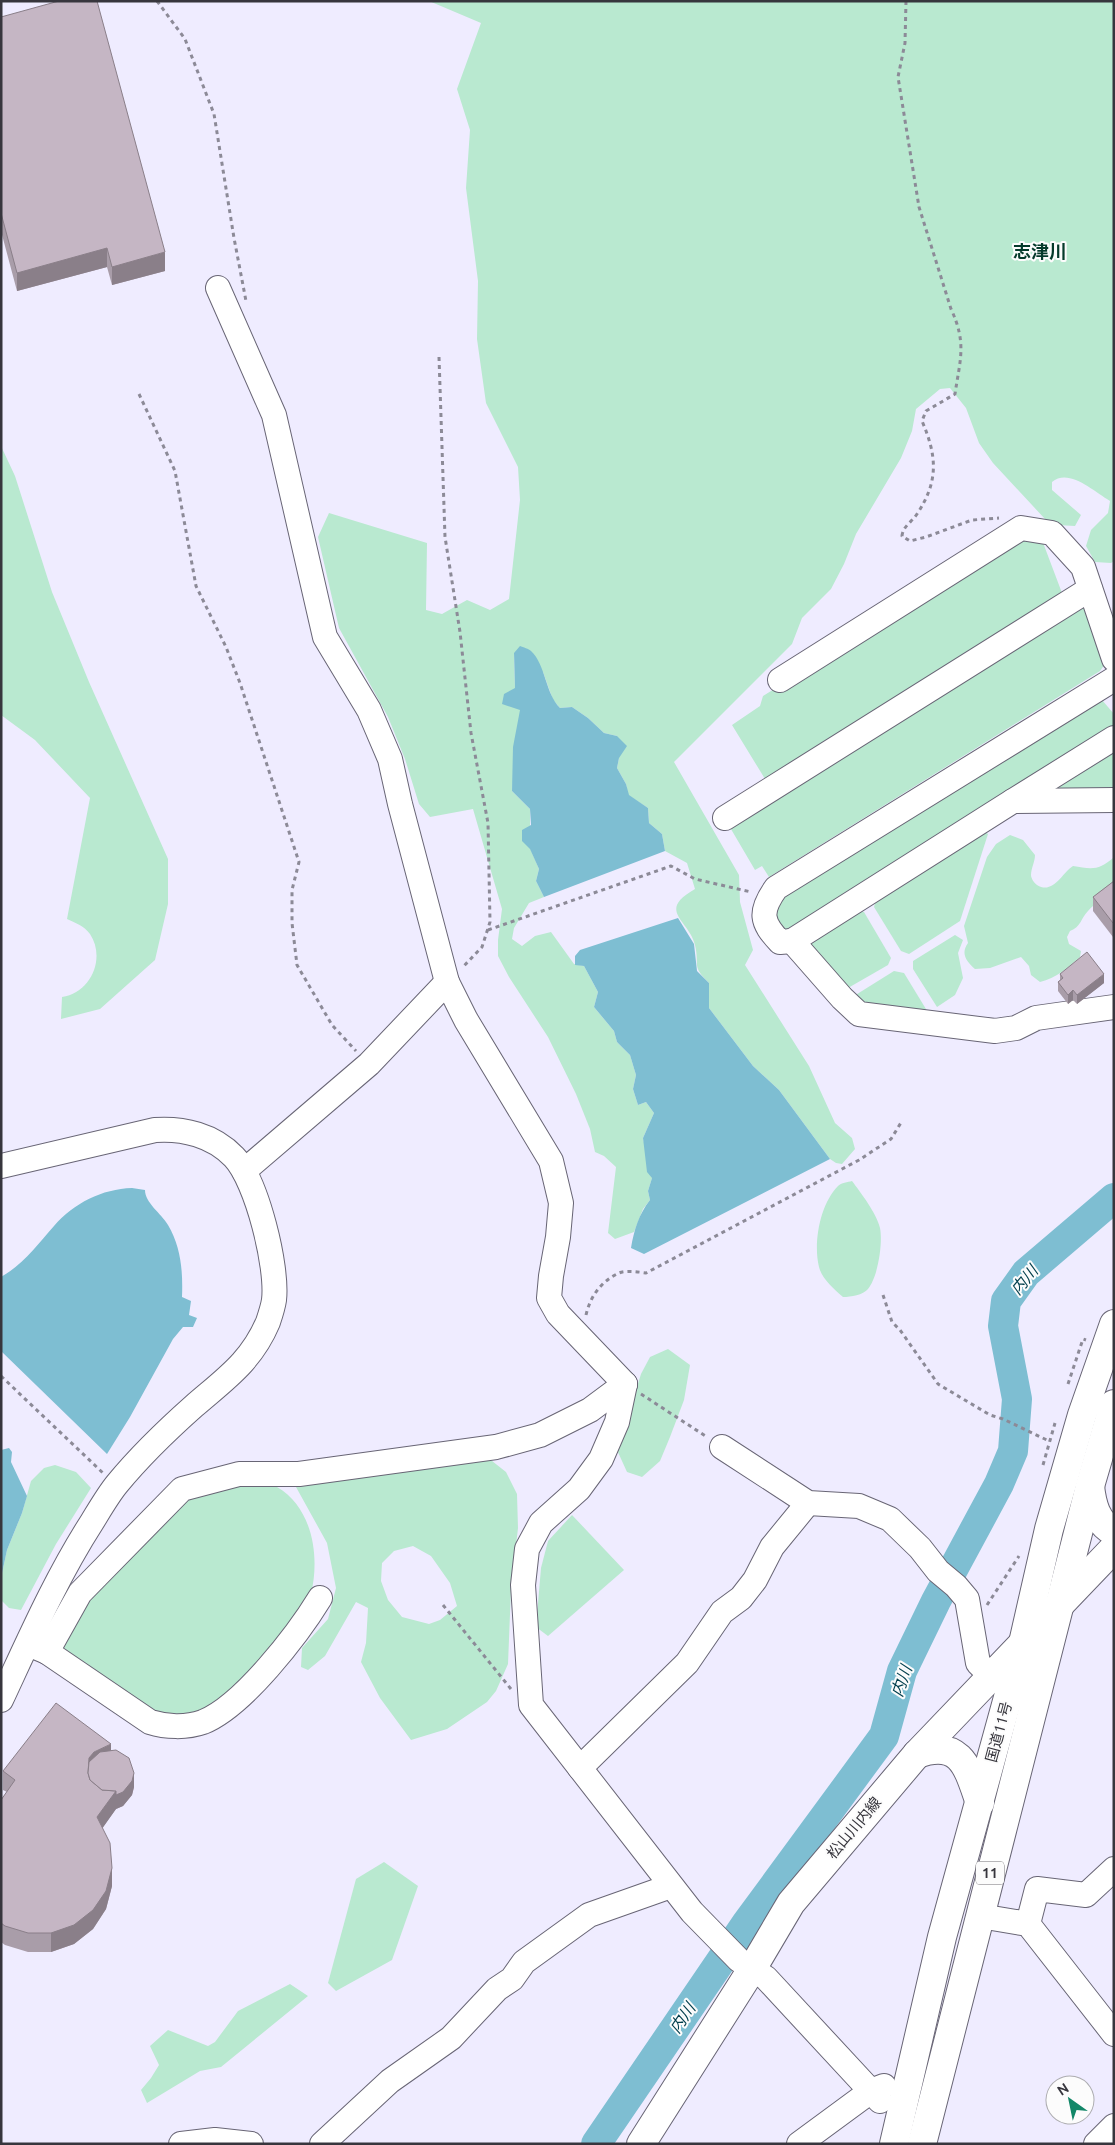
<svg xmlns="http://www.w3.org/2000/svg" width="1115" height="2145" viewBox="0 0 1115 2145" font-family="Ubuntu,'Noto Sans JP',sans-serif">
<style>
.green{fill:#b9e9d0;fill-rule:evenodd}
.water{fill:#7ebed2}
.lines{fill:none;stroke-linecap:round;stroke-linejoin:round}
.river{stroke:#7ebed2;stroke-width:30}
.minor-casing{stroke:#686575;stroke-width:26}
.major-casing{stroke:#686575;stroke-width:30}
.highway-casing{stroke:#686575;stroke-width:30}
.path{stroke:#8c8a97;stroke-width:3;stroke-dasharray:4 4;stroke-linecap:butt}
.minor{stroke:#fff;stroke-width:24}
.major{stroke:#fff;stroke-width:28}
.highway{stroke:#fff;stroke-width:28}
.wall{fill:#a99da9}
.shaded-wall{fill:#8a7f89}
.building{fill:#c5b6c4;stroke:#8a7f89}
.labels{text-anchor:middle;stroke-width:4;stroke-linejoin:round;paint-order:stroke}
.shield{fill:#fcfcfc;stroke:#727176;stroke-width:1}
.shield-label{font-size:14px;font-weight:bold;fill:#37363d}
.street-label{font-size:15px;fill:#37363d;stroke:#fcfcfc}
.water-label{font-size:16px;font-style:italic;fill:#013e4c;stroke:#fcfcfc}
.quarter-label{font-size:18px;font-weight:bold;fill:#053a2b;stroke:#fcfcfc}
</style>
<rect width="100%" height="100%" fill="#efecff"/>
<!-- green -->
<g class="green">
<path d="M429 1H1114V561L1111 563 1095 562 1086 546 1091 530 1108 513 1110 501C1093 491 1069 468 1052 482V490L1081 515 1075 526 1057 525 1045 519 993 463 979 443 966 408 950 388 940 389 916 409 912 431 901 458 856 534 844 564 831 589 802 618 792 644 674 762 739 875 740 902 753 950 745 965 809 1066 835 1123 852 1138 855 1149 842 1164 836 1163 830 1159 779 1090 753 1066 709 1008V983C691 965 700 967 695 945 689 920 656 911 695 889L687 863 665 851 662 834 649 823 648 808 628 795 626 784 617 768 619 758 617 736 604 733 588 718 572 707 560 708 553 700 543 672 514 654 515 688 521 710 512 791 530 809V848L539 869 536 881 544 897 529 903 514 928 512 939 522 946 535 936 551 932 574 964 584 966 598 992 594 1007 614 1031 617 1042 630 1055 636 1075 633 1089 638 1105 646 1102 654 1113 643 1138 652 1178 648 1191 650 1200 643 1209 634 1232 615 1239 608 1233 616 1167 604 1156 595 1152 590 1129 576 1094 548 1037 509 977 498 956V940L502 909 473 809 430 817 419 804 405 759 388 717 339 628 318 537 329 513 427 543 426 610 442 614 467 600 490 610 509 599 520 500 518 467 486 403 477 339 478 281 466 188 470 130 457 89 481 23Z"/>
<path d="M1 446 15 476 52 592 89 682 168 859V904L155 960 100 1009 61 1019 62 997C91 993 106 958 90 934 84 926 76 923 67 919L90 798 35 740 1 715Z"/>
<polygon points="1021,535 1042,540 1062,593 765,779 732,725 760,706 763,696"/>
<polygon points="1080,603 1089,606 1105,664 1100,671 769,877 762,866 755,870 728,824"/>
<polygon points="1102,700 1114,714 1114,732 783,938 769,913 776,900"/>
<polygon points="1114,741 1114,793 1051,794 1050,781"/>
<polygon points="982,830 988,834 960,921 909,954 901,951 874,907 877,896"/>
<path d="M1010 835 1023 840 1035 855C1035 862 1031 868 1031 875 1031 878 1034 883 1037 885 1053 895 1062 873 1073 866 1091 869 1099 871 1114 857V890C1106 897 1095 903 1088 911 1081 918 1081 927 1070 931L1067 937 1069 944 1081 951 1080 957C1068 968 1056 978 1040 982L1031 975 1029 966 1021 957 990 968 975 969C967 962 960 954 968 943L964 926 987 857 996 844Z"/>
<polygon points="856,910 864,912 891,958 888,965 848,988 811,947 811,937"/>
<polygon points="955,935 963,940 958,953 963,978 955,995 937,1007 913,969 913,961"/>
<polygon points="894,971 904,973 929,1014 868,1009 854,996"/>
<path d="M852 1181C861 1193 877 1214 880 1228 883 1243 878 1277 868 1289 863 1295 851 1297 843 1297 834 1289 822 1279 819 1267 813 1243 820 1204 838 1186 841 1183 848 1182 852 1181Z"/>
<polygon points="668,1349 690,1365 684,1400 670,1437 660,1461 642,1477 627,1472 617,1450 641,1374 650,1357"/>
<path d="M487 1457 506 1472 517 1494 518 1528 511 1589 508 1664 496 1691 487 1702 447 1729 411 1740 380 1698 361 1662 366 1643 368 1608 356 1602 325 1656 308 1670 301 1667 302 1648 328 1619 336 1588 327 1543 296 1487 307 1479ZM413 1546 431 1556 450 1583 457 1606 440 1620 429 1624 402 1617 388 1600 381 1581 382 1563 394 1551Z"/>
<polygon points="55,1465 76,1472 91,1488 56,1544 21,1610 9,1608 1,1600 1,1578 7,1550 22,1513 31,1481 44,1468"/>
<path d="M258 1481C264 1483 272 1484 277 1487 313 1508 320 1557 311 1594L245 1681 199 1717 155 1718 54 1652 79 1612 186 1492Z"/>
<polygon points="572,1515 624,1570 548,1636 536,1627 541,1568 548,1541"/>
<polygon points="384,1862 418,1886 392,1960 336,1991 328,1983 356,1879"/>
<polygon points="290,1984 308,1996 221,2067 200,2071 147,2103 141,2090 151,2078 159,2065 150,2046 168,2030 208,2046 215,2042 238,2011"/>
</g>
<!-- water -->
<g class="water">
<path d="M520 646C523 647 529 649 531 651 546 665 545 693 560 708L572 707 588 718 604 733 617 736 627 746 619 758 617 768 626 784 629 795 648 808 649 823 662 834 665 851 544 897 536 881 539 869 530 849 522 841V830L531 825 530 809 512 791 513 747 520 710 502 704 504 694 515 688 514 653Z"/>
<path d="M678 918 694 944 697 971 709 983V1008L753 1066 779 1090 830 1159 644 1254 631 1248C634 1230 639 1214 650 1200L648 1191 652 1178 647 1172 643 1138 654 1113 646 1102 638 1105 633 1089 636 1075 630 1055 617 1042 614 1031 594 1007 598 992 584 966 575 965V956L580 950Z"/>
<path d="M132 1188 145 1190C145 1203 161 1213 168 1225 181 1247 183 1271 182 1297L191 1301 189 1315 197 1318 193 1327H183L173 1339 130 1417 107 1454 1 1351V1277C24 1264 37 1245 54 1226 74 1203 102 1189 132 1188Z"/>
<polygon points="9,1448 12,1452 11,1462 27,1496 22,1513 7,1550 1,1578 1,1450"/>
</g>
<g class="lines">
<!-- river -->
<polyline class="river" points="596,2144 746,1924 884,1736 902,1671 936,1601 999,1484 1013,1451 1017,1399 1003,1326 1006,1301 1026,1273 1114,1198"/>
<defs>
<g id="minor">
<polyline points="218,288 274,415 325,637 369,710 390,759 400,804 447,982 466,1020 551,1161 561,1203 558,1237 551,1276 549,1298 558,1314 625,1384"/>
<polyline points="780,680 1021,528 1052,533 1083,567 1114,659"/>
<polyline points="1114,800 1013,801 792,941 842,998 859,1014 995,1031 1016,1028 1036,1018 1114,1007"/>
<polyline points="1013,801 1114,738"/>
<polyline points="725,818 1090,589"/>
<path d="M792 941 780 942C761 922 759 912 776 888L1114 679"/>
<path d="M1 1166 155 1130C183 1128 213 1135 234 1157 257 1181 278 1267 274 1300 273 1307 270 1316 268 1322 251 1362 225 1379 194 1406 167 1430 140 1456 117 1484 108 1495 100 1509 92 1522 56 1578 29 1640 1 1700"/>
<polyline points="244,1171 369,1064 447,982"/>
<polyline points="625,1384 617,1422 601,1459 579,1489 541,1523 527,1549 523,1585 531,1705 692,1912 739,1960 766,1978 880,2101"/>
<polyline points="722,1447 808,1503 859,1506 890,1519 920,1548 938,1571 956,1586 967,1599 978,1663 991,1676"/>
<polyline points="28,1644 47,1652 80,1593 182,1489 239,1474 299,1474 496,1447 540,1435 590,1410 625,1384"/>
<path d="M47 1652 150 1722C166 1727 186 1728 203 1722 243 1706 298 1634 320 1598"/>
<polyline points="580,1768 687,1663 722,1612 741,1598 755,1580 772,1547 808,1503"/>
<polyline points="980,1916 1028,1924 1114,2034"/>
<polyline points="1028,1924 1037,1889 1086,1895 1114,1869"/>
<polyline points="181,2144 215,2140 251,2144"/>
<polyline points="322,2144 390,2081 451,2038 497,1989 512,1979 524,1962 589,1915 671,1886"/>
<polyline points="799,2144 871,2091 884,2086"/>
<polyline points="1096,2144 1114,2126"/>
</g>
<g id="major">
<path d="M1090 1486C1092 1504 1096 1522 1114 1532"/>
<path d="M917 1754C962 1738 968 1769 980 1803"/>
<polyline points="641,2144 752,1969 791,1903 917,1754 1114,1548"/>
</g>
<g id="highway">
<polyline points="894,2144 942,1937 1023,1643 1049,1529 1082,1415 1114,1324"/>
<polyline points="922,2144 1090,1486 1114,1404"/>
</g>
</defs>
<!-- minor casing -->
<use href="#minor" class="minor-casing"/>
<!-- major casing -->
<use href="#major" class="major-casing"/>
<!-- highway casing -->
<use href="#highway" class="highway-casing"/>
<!-- path -->
<g class="path">
<polyline points="157,1 185,39 214,114 234,238 246,301"/>
<path d="M906 1 905 43 898 77 919 207 951 309C967 343 960 360 955 394L926 411 922 421C937 456 939 481 917 514 912 522 903 526 902 536L910 541 926 537 972 520 999 518"/>
<polyline points="439,357 445,537 460,632 471,733 488,823 490,922 482,947 462,968"/>
<polyline points="139,394 175,471 196,586 226,647 240,683 299,862 292,890 292,923 297,965 332,1025 356,1051"/>
<polyline points="488,930 671,866 695,879 751,892"/>
<polyline points="883,1295 892,1322 900,1330 938,1384 990,1415 1003,1419 1049,1441"/>
<path d="M586 1315C590 1297 601 1281 619 1273 626 1270 639 1272 646 1273L859 1160 891 1139 902 1121"/>
<polyline points="1,1376 103,1473"/>
<polyline points="1068,1384 1083,1339 1086,1340"/>
<polyline points="641,1394 707,1437"/>
<polyline points="1043,1465 1055,1423"/>
<polyline points="443,1605 511,1689"/>
<polyline points="987,1605 1019,1556"/>
</g>
<!-- minor -->
<use href="#minor" class="minor"/>
<!-- major -->
<use href="#major" class="major"/>
<!-- highway -->
<use href="#highway" class="highway"/>
</g>
<!-- wall -->
<g class="wall">
<polygon points="1,17 165,271 112,285 107,267 17,291 1,231"/>
<polygon points="1114,881 1113,937 1093,911 1093,897"/>
<polygon points="1060,974 1104,983 1077,1004 1073,1000 1068,1004 1058,991 1058,982 1060,980"/>
<polygon points="111,1750 134,1787 132,1795 123,1806 116,1809 102,1828 112,1886 106,1909 93,1929 74,1944 51,1952 28,1952 5,1945 1,1942 1,1800 7,1792 3,1790 3,1771"/>
</g>
<!-- shaded-wall -->
<g class="shaded-wall">
<polygon points="107,248 107,267 17,291 17,273"/>
<polygon points="165,252 165,271 112,285 112,267"/>
<polygon points="1114,922 1114,936 1113,937 1113,923"/>
<polygon points="1104,974 1104,983 1077,1004 1077,995"/>
<polygon points="1073,990 1073,1000 1068,1004 1068,995"/>
<polygon points="111,1744 111,1763 89,1780 89,1758 94,1752"/>
<polygon points="134,1773 134,1787 132,1795 123,1806 116,1809 97,1836 97,1817 116,1791"/>
<polygon points="112,1868 112,1886 106,1909 93,1929 74,1944 51,1952 51,1933"/>
</g>
<!-- building -->
<g class="building">
<polygon points="59,1 97,1 165,252 112,267 107,248 17,273 1,213 1,17"/>
<polygon points="1114,881 1114,922 1113,923 1093,897"/>
<polygon points="1087,952 1104,974 1077,995 1073,990 1068,995 1058,982 1063,978 1060,974"/>
<polygon points="56,1703 111,1744 94,1752 89,1758 88,1773 90,1780 102,1790 116,1791 97,1817 110,1843 112,1868 106,1891 93,1910 74,1925 51,1933 28,1933 5,1926 1,1923 1,1800 15,1780 3,1771"/>
<polygon points="116,1750 129,1758 134,1773 132,1781 123,1792 116,1795 116,1791 102,1790 90,1780 88,1773 89,1762 100,1752"/>
</g>
<g class="labels">
<!-- shield labels -->
<rect class="shield" x="976" y="1861.5" width="28" height="23" rx="4"/>
<g class="shield-label">
<text x="990" y="1878">11</text>
</g>
<!-- street labels -->
<g class="street-label">
<text transform="translate(999 1732) rotate(-75)" y="5">国道11号</text>
<text transform="translate(854 1828) rotate(-50)" y="5">松山川内線</text>
</g>
<!-- water labels -->
<g class="water-label">
<text transform="translate(1024 1280) rotate(-50)" y="6">内川</text>
<text transform="translate(901 1681) rotate(-71)" y="6">内川</text>
<text transform="translate(682 2018) rotate(-56)" y="6">内川</text>
</g>
<!-- quarter labels -->
<g class="quarter-label">
<text x="1040" y="258">志津川</text>
</g>
</g>
<!-- border -->
<rect width="1115" height="2145" fill="none" stroke="#37363d" stroke-width="5"/>
<!-- north arrow -->
<g transform="translate(1070 2100) rotate(327)"><circle r="24" fill="#fcfcfc" stroke="#adadb0"/>
<path d="M0-4L9 19L0 12L-9 19Z" fill="#128768"/>
<text y="-8" font-size="14" font-weight="bold" text-anchor="middle" fill="#37363d">N</text>
</g>
</svg>
